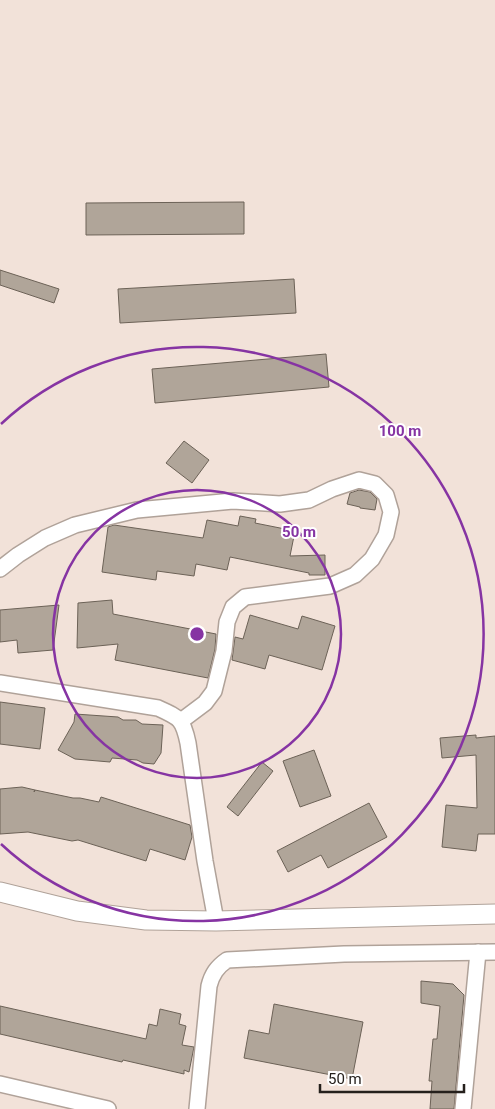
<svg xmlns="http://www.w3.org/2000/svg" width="495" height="1109" viewBox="0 0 495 1109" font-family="Roboto,sans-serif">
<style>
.building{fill:#b0a599;stroke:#6c6257}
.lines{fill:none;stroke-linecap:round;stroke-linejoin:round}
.minor-casing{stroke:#b0a299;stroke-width:18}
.tertiary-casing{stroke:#b0a299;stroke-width:21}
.minor{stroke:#fff;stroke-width:15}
.tertiary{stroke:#fff;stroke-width:19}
.ring{fill:none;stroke:#8634a3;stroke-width:2.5}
.centre{fill:#8634a3;stroke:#fff;stroke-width:2.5}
.ring-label{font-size:15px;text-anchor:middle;font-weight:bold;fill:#8634a3;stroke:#fff;stroke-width:4;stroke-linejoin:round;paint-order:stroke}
</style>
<rect width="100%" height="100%" fill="#f2e2d9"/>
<!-- building -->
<g class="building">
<polygon points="244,202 244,234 86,235 86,203"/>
<polygon points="0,270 59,289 54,303 0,285"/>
<polygon points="294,279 296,313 120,323 118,289"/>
<polygon points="326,354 329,387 155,403 152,369"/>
<polygon points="184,441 209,460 192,483 166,463"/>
<polygon points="359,490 370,492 377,499 375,510 360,508 360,507 347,504 350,493"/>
<polygon points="240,516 256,519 255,523 295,531 290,556 325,555 325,575 309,575 309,573 230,557 227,570 196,564 194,576 157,571 156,580 102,572 108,527 114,525 203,538 207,520 238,526"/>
<polygon points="112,600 113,614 216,634 215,649 208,678 115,660 118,644 77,648 78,603"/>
<polygon points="59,605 53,650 18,653 17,640 0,642 0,610"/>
<polygon points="250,615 298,629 302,616 335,626 322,670 269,655 265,669 232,660 235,637 243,639"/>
<polygon points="0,702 45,708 40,749 0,744"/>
<polygon points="75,714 118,717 123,720 136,720 142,724 163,725 161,753 154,764 143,763 137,760 112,758 110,762 75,759 58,750 74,722"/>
<polygon points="476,735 476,738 495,736 495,834 478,834 476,851 442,847 446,805 477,808 476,755 442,758 440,738"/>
<polygon points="314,750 331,796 300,807 283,761"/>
<polygon points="262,762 273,771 238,816 227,807"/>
<polygon points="22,787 35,790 34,792 35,790 73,798 80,798 99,802 101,797 190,825 192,837 185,860 150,849 146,861 78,840 72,841 28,832 0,834 0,789"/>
<polygon points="369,803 387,837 328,868 321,855 288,872 277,851"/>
<polygon points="421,981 453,984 464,995 454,1109 430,1109 432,1081 429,1081 433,1039 437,1039 440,1006 421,1003"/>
<polygon points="274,1004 363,1022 352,1079 244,1058 249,1030 269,1034"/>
<polygon points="0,1006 146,1039 149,1024 157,1026 160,1009 181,1014 179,1024 186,1026 182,1045 194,1047 189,1072 184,1070 184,1074 123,1060 122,1062 0,1034"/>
</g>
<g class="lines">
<defs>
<g id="minor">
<polyline points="0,569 18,555 45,538 75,525 137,510 233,501 280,504 309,500 332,489 359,480 375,484 386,495 391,512 386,535 372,559 355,575 330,586 245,597 233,607 227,622 224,651 214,691 205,703 181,721"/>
<path d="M0 683 158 708C180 718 183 719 188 743L205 861 216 921"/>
<polyline points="0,1084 108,1109"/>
<path d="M197 1109 209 986C212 974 217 967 227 960L344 954 495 952"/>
<polyline points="463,1109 478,952"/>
</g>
<polyline id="tertiary" points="0,892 77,911 146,920 216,921 495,914"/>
</defs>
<!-- minor casing -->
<use href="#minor" class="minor-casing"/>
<!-- tertiary casing -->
<use href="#tertiary" class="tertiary-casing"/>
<!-- minor -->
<use href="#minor" class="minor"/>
<!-- tertiary -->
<use href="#tertiary" class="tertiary"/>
</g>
<!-- distance rings -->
<g class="ring">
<circle cx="197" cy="634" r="144"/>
<path d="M1 424A287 287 0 1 1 1 844"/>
</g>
<circle cx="197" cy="634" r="8" class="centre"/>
<g class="ring-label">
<text x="400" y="436">100 m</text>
<text x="299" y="537">50 m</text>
</g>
<!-- scale -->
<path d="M320 1084v8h144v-8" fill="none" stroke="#25201c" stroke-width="2.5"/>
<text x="328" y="1084" font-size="15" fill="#25201c" stroke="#ffffff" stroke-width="4" paint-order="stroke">50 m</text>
</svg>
